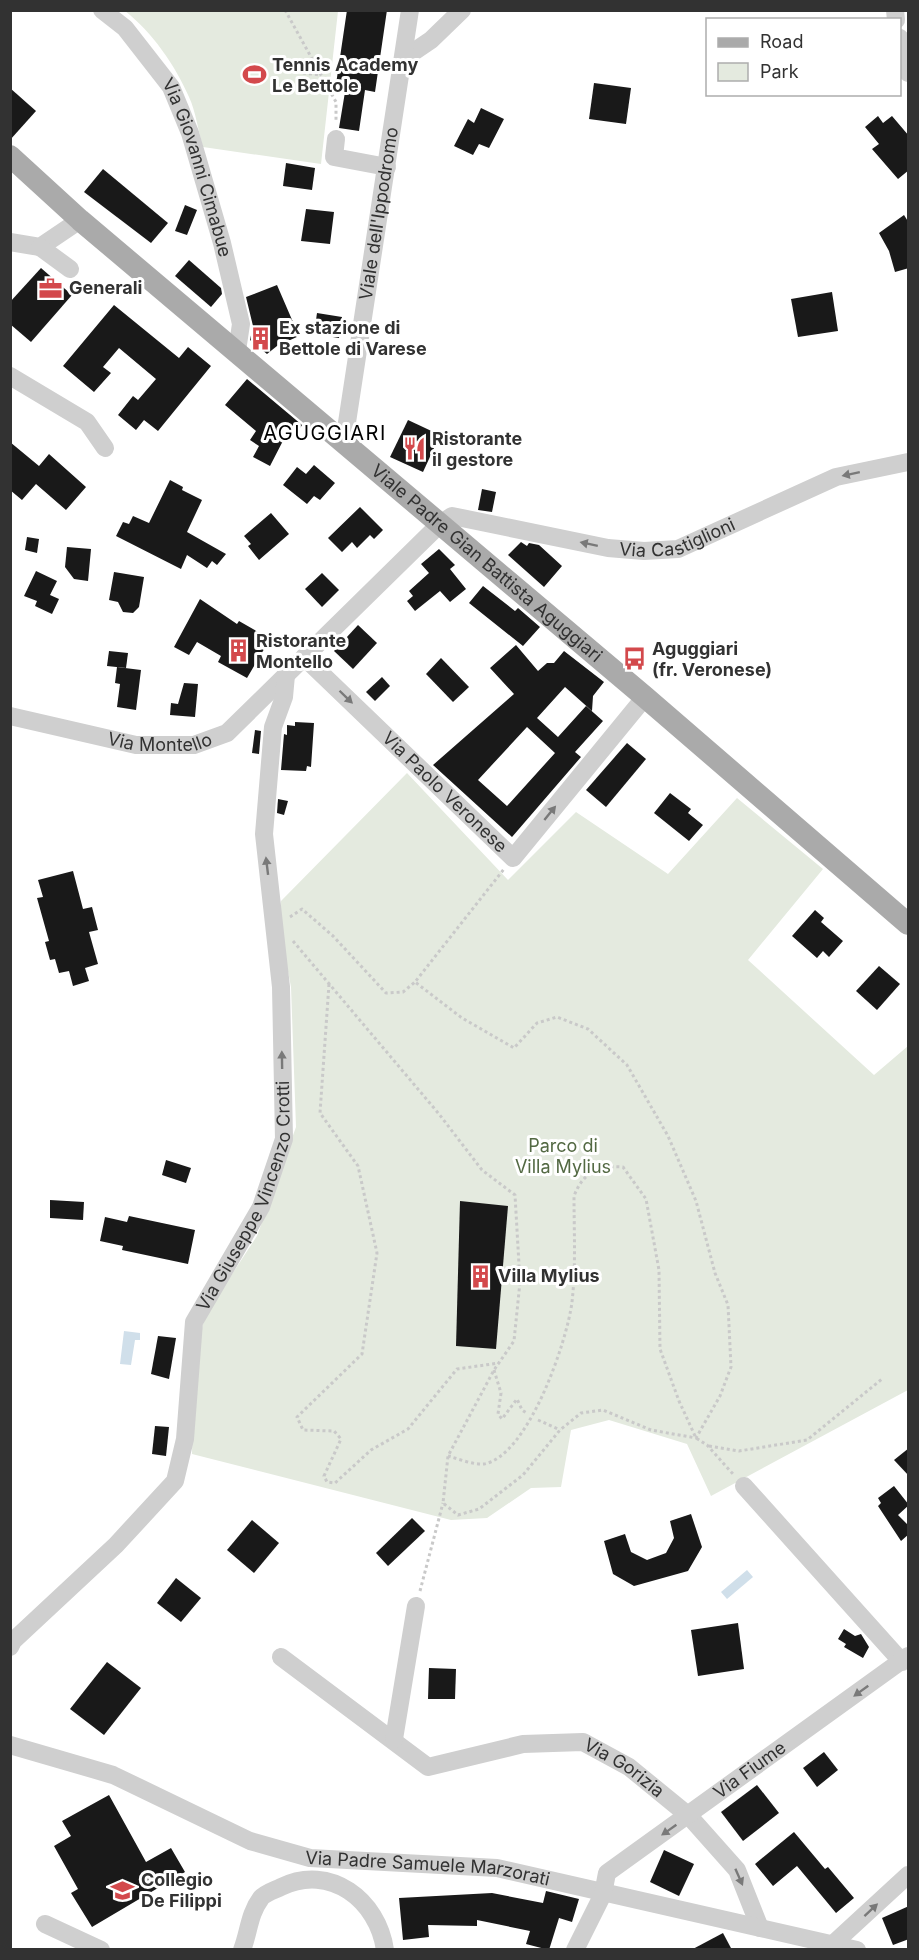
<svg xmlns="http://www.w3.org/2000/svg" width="919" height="1960" viewBox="0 0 919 1960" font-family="Inter,sans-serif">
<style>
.green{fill:#e4eadf}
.water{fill:#d0dfea}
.building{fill:#191919;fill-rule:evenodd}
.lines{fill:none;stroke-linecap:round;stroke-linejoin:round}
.path{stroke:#c9c9c9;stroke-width:3;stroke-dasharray:3 3;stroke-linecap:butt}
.minor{stroke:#cfcfcf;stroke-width:18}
.major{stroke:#aaa;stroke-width:22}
.oneway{fill:#797979}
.labels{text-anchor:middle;stroke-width:6;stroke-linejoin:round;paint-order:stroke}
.poi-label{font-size:18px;font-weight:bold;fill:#323232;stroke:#fff;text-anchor:start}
.street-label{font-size:18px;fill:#323232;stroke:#fff}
.park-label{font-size:18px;fill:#536943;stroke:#fff}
.neighbourhood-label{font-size:20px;letter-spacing:1.5px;fill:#000;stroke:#fff}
</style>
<rect width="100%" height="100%" fill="#fff"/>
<!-- green -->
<g class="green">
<path d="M125 11H338L321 164 203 147C198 131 196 112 189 97 175 65 152 32 125 11Z"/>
<polygon points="407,773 508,880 576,812 668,874 737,798 823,869 748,960 874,1075 908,1046 908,1390 711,1496 687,1444 609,1420 571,1430 561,1487 531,1488 487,1518 451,1520 192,1454 194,1355 206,1314 257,1236 296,1127 291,987 279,925 281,901"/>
</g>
<!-- water -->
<g class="water">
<polygon points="124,1331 140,1333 140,1340 135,1340 131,1365 120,1364"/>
<polygon points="747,1570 753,1577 727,1599 721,1592"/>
</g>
<!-- building -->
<g class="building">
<polygon points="347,10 387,10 375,92 365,90 359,131 339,128 345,92 335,91"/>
<polygon points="594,83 631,88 626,124 589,119"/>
<polygon points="10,88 36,111 10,140"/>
<polygon points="481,108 504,119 489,148 479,144 473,155 454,146 468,119 474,123"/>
<polygon points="878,116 883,123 892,116 909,136 909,170 898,179 872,149 879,144 865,127"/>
<polygon points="286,163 315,168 312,190 283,186"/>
<polygon points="103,169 168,223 151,243 84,192"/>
<polygon points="185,205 197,210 187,235 175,231"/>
<polygon points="306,209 334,212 330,244 301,241"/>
<polygon points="904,215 909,223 909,268 895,272 889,251 879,233"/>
<polygon points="189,260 221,288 222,294 211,307 175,276"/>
<polygon points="41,268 72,295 31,342 10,324 10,302"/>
<polygon points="277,285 299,336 277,346 267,354 250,340 253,326 246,297"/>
<polygon points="832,292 838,331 798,337 791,299"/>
<polygon points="114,305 179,358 188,347 211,366 158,431 144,420 136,430 118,415 133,396 138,400 156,379 119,348 103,367 111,373 94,392 63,366"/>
<polygon points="317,313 342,317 339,338 314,334"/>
<polygon points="247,379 302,425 295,437 287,433 270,466 253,457 259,446 250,440 256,431 225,405"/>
<polygon points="408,420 440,435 423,472 390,457"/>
<polygon points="10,442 39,466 49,454 86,487 66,510 36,484 22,500 10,490"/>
<polygon points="314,465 335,483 320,500 314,496 307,504 283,485 297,467 306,474"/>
<polygon points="170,480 183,487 182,490 202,500 187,532 226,554 217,565 212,561 207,568 187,555 181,569 116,536 123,522 129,524 133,516 149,523"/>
<polygon points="482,489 496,492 492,512 478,510"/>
<polygon points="360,507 383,530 374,539 370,535 357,548 352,542 342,552 328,538"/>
<polygon points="271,513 289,534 259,560 248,546 251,544 244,536"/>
<polygon points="27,537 39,539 37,553 25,550"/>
<polygon points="521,542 527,546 529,543 539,545 562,566 544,587 508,555"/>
<polygon points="67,547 91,549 88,581 74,579 65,567"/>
<polygon points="439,549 455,565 450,569 466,589 450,602 440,591 415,611 407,601 413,596 409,591 429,573 421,564"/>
<polygon points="36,571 57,581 50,595 59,599 52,614 35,606 37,601 24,596"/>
<polygon points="114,572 144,577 139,607 133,613 123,612 118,602 109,600"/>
<polygon points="322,573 339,590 322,607 305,589"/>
<polygon points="483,586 515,611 518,608 540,627 523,646 469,603"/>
<polygon points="200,599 237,624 239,621 270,639 247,678 218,662 221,656 197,642 189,655 174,647"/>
<polygon points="358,625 377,643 353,669 334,651"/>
<path d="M516 645 538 671 547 663H554L564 651 604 682 593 696 592 711 565 687 537 718 558 737 586 706 603 721 575 752 581 757 512 837 433 765 514 694 490 668ZM527 727 555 753 507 806 478 780Z"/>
<polygon points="109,651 128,653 126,668 107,666"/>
<polygon points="441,658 469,687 453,702 426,674"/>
<polygon points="117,667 141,670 136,710 117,707 120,684 115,683"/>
<polygon points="382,677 390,686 375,701 366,692"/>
<polygon points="184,683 198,684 195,717 170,715 171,703 178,704"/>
<polygon points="295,722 314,723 311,767 307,766 306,771 281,770 284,734 287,735 287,725 295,726"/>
<polygon points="255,730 261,731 259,754 252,753"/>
<polygon points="627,743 646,759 606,807 586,790"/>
<polygon points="670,793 691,809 688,813 703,825 689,841 654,813"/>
<polygon points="278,799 288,801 284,815 277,813"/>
<polygon points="73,871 83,909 92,907 98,930 89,932 98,964 85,968 89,981 73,986 69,971 59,973 55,959 50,960 45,942 49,941 37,898 43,897 38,880"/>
<polygon points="815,910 824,918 821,922 843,941 829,957 823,951 817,958 792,936"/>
<polygon points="879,966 900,984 877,1010 856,991"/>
<polygon points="166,1160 191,1168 186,1183 162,1175"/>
<polygon points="50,1200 84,1202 83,1220 50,1218"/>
<polygon points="460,1201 508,1206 496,1349 456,1346"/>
<polygon points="129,1216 195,1230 188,1264 122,1250 123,1246 100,1241 105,1217 127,1222"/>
<polygon points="158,1336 176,1338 169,1379 151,1374"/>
<polygon points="155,1426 169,1427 166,1456 152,1454"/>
<polygon points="909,1448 909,1476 894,1460"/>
<polygon points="894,1486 909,1505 898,1515 909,1526 909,1534 901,1541 878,1506 881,1503 878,1498"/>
<polygon points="691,1514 702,1547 688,1571 634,1586 613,1574 604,1541 625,1534 631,1552 647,1560 666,1553 674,1538 670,1521"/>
<polygon points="412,1518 425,1531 388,1566 376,1553"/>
<polygon points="252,1520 279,1543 254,1573 227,1550"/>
<polygon points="176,1578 201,1598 181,1622 157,1603"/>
<polygon points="738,1623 744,1669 698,1676 691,1630"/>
<polygon points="844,1629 855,1636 861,1634 869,1647 863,1658 844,1647 846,1644 838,1639"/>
<polygon points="107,1662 141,1688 104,1735 70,1709"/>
<polygon points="429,1668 456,1669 455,1699 428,1699"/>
<polygon points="824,1752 838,1770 817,1787 803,1768"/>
<polygon points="757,1785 779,1813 743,1841 721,1812"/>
<polygon points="109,1795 146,1862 171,1848 185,1872 92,1927 71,1893 78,1889 54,1846 71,1836 62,1821"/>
<polygon points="794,1832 825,1869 828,1867 854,1898 836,1913 797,1866 773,1886 755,1864"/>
<polygon points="664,1850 694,1864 679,1896 650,1882"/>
<polygon points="546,1891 579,1899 572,1922 559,1918 549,1950 526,1944 530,1931 477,1920 477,1926 428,1925 429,1937 403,1940 399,1898 492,1893 543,1903"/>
<polygon points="909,1906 909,1939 893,1945 882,1918"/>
<polygon points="723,1933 732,1950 691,1950"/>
</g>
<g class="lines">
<!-- path -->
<g class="path">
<polyline points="285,10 336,102 336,122"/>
<polyline points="303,73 321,75"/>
<polyline points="290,917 302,909 333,936 386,993 403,992 415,982"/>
<polyline points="293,941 439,1114 482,1170 515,1195 520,1282 514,1341 494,1370 448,1456 443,1503 458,1515 479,1509 523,1475 560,1430 581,1413 603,1410 651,1430 696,1438 720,1396 731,1367 728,1305 715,1273 696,1201 668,1136 627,1065 588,1029 557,1017 537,1023 514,1048 462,1018 415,982 504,869"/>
<polyline points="329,984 320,1113 358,1166 377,1253 362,1354 297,1417 303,1430 334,1431 341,1439 324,1476 327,1482 335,1483 371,1450 408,1429 457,1369 499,1363"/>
<polyline points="494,1370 501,1393 498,1414 502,1419 517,1399 522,1410 528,1414"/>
<polyline points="538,1420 560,1430"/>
<polyline points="709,1446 739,1451 807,1440 882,1379"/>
<path d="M448 1456C459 1459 473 1465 484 1464 528 1456 567 1342 572 1302 576 1267 574 1231 574 1196 583 1173 597 1165 623 1167L646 1199 659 1270 660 1349 679 1401 696 1438 707 1445 733 1474"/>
<polyline points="420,1591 443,1503"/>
</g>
<!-- minor -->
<g class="minor">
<path id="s1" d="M102 10 125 28 171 87 190 133 222 243 241 324 237 351"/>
<polyline points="895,10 896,20"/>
<polyline points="900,38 908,73"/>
<polyline points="403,59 431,40 462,10"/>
<polyline points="336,139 334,157 387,167"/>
<polyline points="10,242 40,247 80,220"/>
<polyline points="40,247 70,269"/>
<polyline points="10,376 87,422 105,448"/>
<path id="s2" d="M344 442 410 10"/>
<path id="s3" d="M304 657 513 858 645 697"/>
<path id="s4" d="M10 716 136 745H194L227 733 440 524 452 516 608 548 644 551 678 549 836 477 908 462"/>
<polyline points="744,1486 902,1662"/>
<path id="s5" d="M10 1647 13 1641 116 1545 175 1481 185 1439 194 1322 261 1207 284 1139 281 987 264 834 273 727 284 697 286 675"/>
<path id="s6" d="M281 1657 428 1767 523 1744 583 1742 629 1767 689 1816 737 1870 760 1928"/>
<polyline points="394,1739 416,1606"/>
<path id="s7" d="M10 1745 113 1775 250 1841 310 1858 497 1868 857 1950"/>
<polyline points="45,1924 101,1950"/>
<polyline points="833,1944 908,1875"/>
<path d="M242 1950C249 1932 249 1914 261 1898 265 1893 275 1890 281 1887 330 1863 378 1900 385 1950"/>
<path id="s8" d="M575 1950 603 1894 607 1873 908 1656"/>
</g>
<!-- major -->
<path class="major" id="s9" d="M10 156 80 220 645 697 908 924"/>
</g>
<!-- one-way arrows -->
<defs><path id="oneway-solid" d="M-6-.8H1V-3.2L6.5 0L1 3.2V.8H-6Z" transform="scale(1.5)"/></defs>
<g class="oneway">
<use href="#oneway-solid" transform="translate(851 474) rotate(168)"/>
<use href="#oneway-solid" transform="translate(589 544) rotate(-168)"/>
<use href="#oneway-solid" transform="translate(346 697) rotate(44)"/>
<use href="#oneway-solid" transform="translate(550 813) rotate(-51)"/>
<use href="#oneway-solid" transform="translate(267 866) rotate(-97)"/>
<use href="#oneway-solid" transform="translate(282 1060) rotate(-91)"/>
<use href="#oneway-solid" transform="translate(861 1691) rotate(144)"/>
<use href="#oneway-solid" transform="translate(669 1830) rotate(145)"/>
<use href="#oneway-solid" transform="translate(739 1877) rotate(66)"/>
<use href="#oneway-solid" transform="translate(871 1910) rotate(-43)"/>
</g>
<!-- icons -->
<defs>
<symbol id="stadium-bare" viewBox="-9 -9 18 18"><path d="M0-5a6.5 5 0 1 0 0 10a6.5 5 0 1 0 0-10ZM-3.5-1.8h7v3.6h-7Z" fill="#d3494c" stroke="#fff" stroke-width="2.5" paint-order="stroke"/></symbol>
<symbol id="office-bare" viewBox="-9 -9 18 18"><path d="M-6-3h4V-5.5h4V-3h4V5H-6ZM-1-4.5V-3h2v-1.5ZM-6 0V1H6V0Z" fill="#d3494c" stroke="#fff" stroke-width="2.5" paint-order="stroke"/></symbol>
<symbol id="building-bare" viewBox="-9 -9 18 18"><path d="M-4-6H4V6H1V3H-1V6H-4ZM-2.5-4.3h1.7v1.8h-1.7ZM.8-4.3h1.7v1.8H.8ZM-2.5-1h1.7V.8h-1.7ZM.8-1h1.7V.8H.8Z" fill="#d3494c" stroke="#fff" stroke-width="2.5" paint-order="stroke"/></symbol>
<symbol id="restaurant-bare" viewBox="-9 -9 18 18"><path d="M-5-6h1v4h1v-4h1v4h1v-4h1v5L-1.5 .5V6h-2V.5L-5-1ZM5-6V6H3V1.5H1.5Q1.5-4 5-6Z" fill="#d3494c" stroke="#fff" stroke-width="2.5" paint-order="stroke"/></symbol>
<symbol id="bus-bare" viewBox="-9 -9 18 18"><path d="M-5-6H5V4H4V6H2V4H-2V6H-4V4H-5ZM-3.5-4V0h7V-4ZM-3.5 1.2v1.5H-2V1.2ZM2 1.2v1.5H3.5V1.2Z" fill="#d3494c" stroke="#fff" stroke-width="2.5" paint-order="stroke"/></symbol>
<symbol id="school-bare" viewBox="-9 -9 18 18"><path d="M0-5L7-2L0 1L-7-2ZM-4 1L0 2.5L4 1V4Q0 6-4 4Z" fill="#d3494c" stroke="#fff" stroke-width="2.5" paint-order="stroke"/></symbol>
</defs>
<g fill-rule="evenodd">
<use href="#stadium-bare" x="238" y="58" width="33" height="33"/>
<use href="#office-bare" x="34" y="272" width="33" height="33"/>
<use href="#building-bare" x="244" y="322" width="33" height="33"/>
<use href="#restaurant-bare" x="398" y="432" width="33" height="33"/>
<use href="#building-bare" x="222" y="634" width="33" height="33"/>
<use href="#bus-bare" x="618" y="642" width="33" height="33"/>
<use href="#building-bare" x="464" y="1260" width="33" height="33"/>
<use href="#school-bare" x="106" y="1874" width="33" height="33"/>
</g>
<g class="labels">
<!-- poi labels -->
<g class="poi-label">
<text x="272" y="71">Tennis Academy<tspan x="272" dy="21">Le Bettole</tspan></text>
<text x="69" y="294">Generali</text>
<text x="279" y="334">Ex stazione di<tspan x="279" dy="21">Bettole di Varese</tspan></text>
<text x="432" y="445">Ristorante<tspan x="432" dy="21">il gestore</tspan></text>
<text x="256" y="647">Ristorante<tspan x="256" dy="21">Montello</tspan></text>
<text x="652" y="655">Aguggiari<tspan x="652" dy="21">(fr. Veronese)</tspan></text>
<text x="498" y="1282">Villa Mylius</text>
<text x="141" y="1886">Collegio<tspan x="141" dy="21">De Filippi</tspan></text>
</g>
<!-- street labels -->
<g class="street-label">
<text dy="6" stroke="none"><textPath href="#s1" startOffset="189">Via Giovanni Cimabue</textPath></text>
<text dy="6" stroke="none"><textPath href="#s2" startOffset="231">Viale dell'Ippodromo</textPath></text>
<text dy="6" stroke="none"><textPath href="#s4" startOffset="766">Via Castiglioni</textPath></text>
<text dy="6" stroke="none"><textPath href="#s9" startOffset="627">Viale Padre Gian Battista Aguggiari</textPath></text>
<text dy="6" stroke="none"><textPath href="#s4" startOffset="153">Via Montello</textPath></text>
<text dy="6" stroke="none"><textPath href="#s3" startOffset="195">Via Paolo Veronese</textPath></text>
<text dy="6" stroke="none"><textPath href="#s5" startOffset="534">Via Giuseppe Vincenzo Crotti</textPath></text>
<text dy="6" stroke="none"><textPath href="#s6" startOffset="390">Via Gorizia</textPath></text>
<text dy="6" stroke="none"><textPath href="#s8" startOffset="260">Via Fiume</textPath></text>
<text dy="6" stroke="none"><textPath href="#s7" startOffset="440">Via Padre Samuele Marzorati</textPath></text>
</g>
<!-- park labels -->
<g class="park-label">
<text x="563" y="1152">Parco di<tspan x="563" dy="21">Villa Mylius</tspan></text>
</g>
<!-- neighbourhood labels -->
<g class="neighbourhood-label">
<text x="325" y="440">AGUGGIARI</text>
</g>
</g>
<!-- border -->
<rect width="919" height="1960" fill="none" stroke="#323232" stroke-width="24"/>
<!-- legend -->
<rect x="706" y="18" width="195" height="78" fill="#ffffff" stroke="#adadad" stroke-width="1.5"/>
<rect x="718" y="38" width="30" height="9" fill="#aaaaaa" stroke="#adadad" stroke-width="1.5"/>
<text x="760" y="48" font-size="18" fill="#323232">Road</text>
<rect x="718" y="63" width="30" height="18" fill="#e4eadf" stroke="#adadad" stroke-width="1.5"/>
<text x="760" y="78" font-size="18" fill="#323232">Park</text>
</svg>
